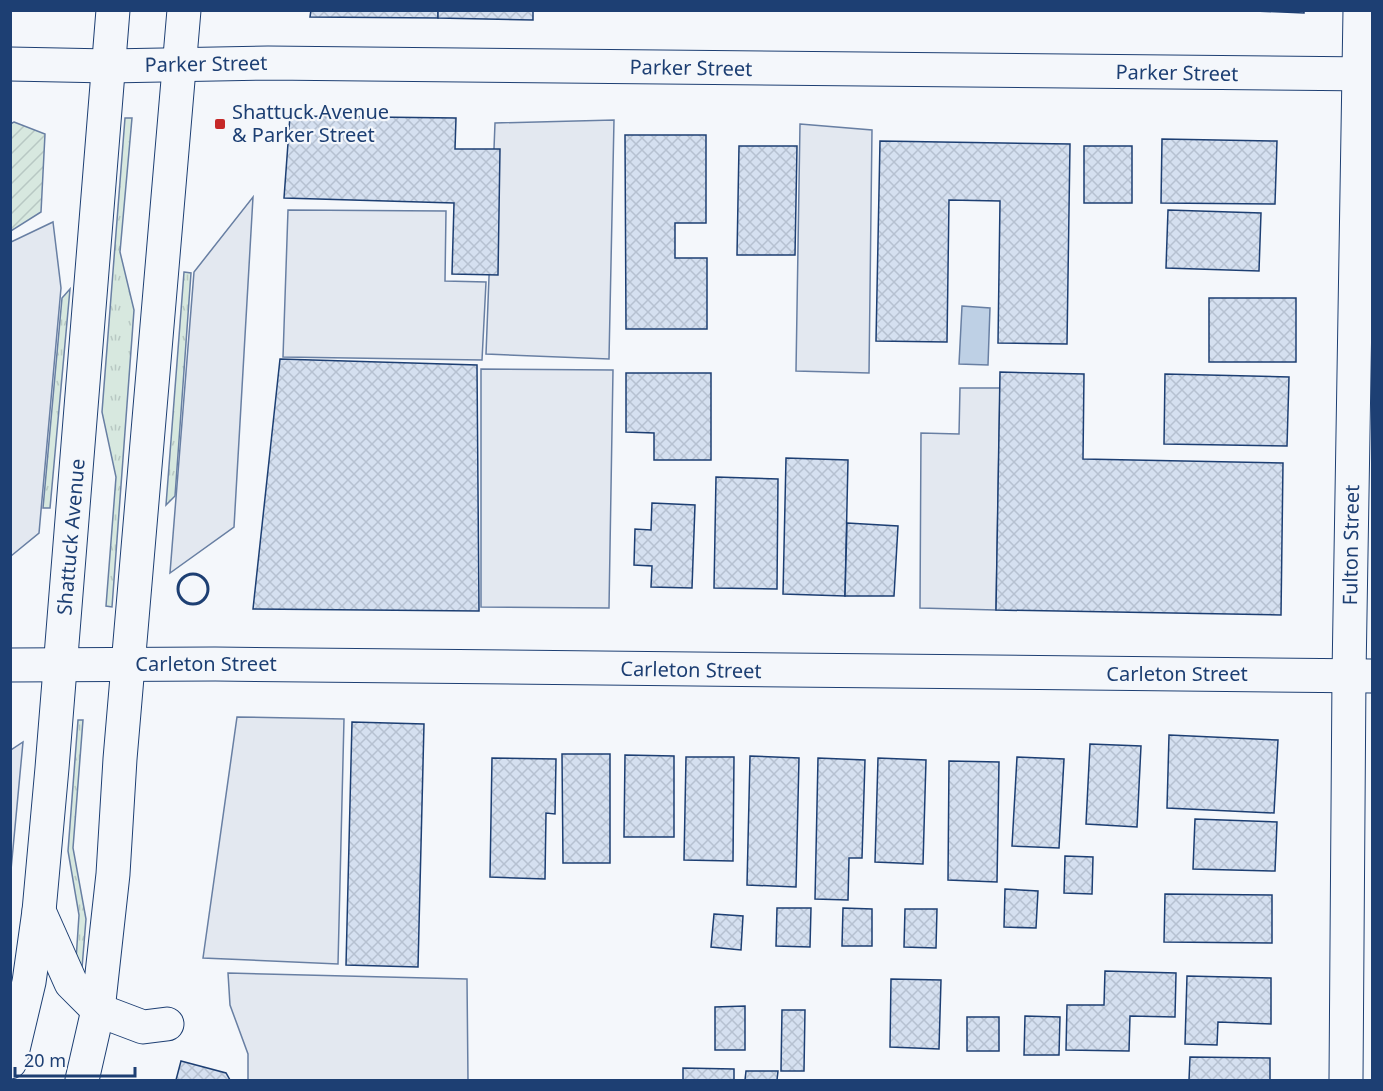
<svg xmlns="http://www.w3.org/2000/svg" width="1383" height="1091" viewBox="0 0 1383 1091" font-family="'Noto Sans',sans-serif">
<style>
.grass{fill:url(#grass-tufts);stroke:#687fa3;stroke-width:1.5}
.garden{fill:url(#garden-furrows);stroke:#687fa3;stroke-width:1.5}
.parking{fill:#e3e8f0;stroke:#687fa3;stroke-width:1.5}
.water{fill:#bed0e5;stroke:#687fa3;stroke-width:1.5}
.building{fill:url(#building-cross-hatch);stroke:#1d3f73;stroke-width:1.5}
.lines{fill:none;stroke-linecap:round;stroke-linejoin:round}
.minor-casing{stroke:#1d3f73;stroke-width:35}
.major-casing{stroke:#1d3f73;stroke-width:35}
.minor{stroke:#f4f7fb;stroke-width:33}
.major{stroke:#f4f7fb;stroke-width:33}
.wall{stroke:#1d3f73;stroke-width:3}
.poi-dot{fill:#c62828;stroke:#f4f7fb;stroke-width:2}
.labels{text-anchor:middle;stroke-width:4.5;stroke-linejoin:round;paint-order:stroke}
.street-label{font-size:20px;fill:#1d3f73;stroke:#f4f7fb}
.poi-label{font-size:20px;fill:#1d3f73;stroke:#f4f7fb;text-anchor:start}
</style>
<defs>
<pattern id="grass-tufts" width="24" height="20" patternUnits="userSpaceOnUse" patternTransform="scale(1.5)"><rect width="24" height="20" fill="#d7e8df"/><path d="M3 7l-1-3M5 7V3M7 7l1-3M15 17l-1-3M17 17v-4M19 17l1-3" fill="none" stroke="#b8c8c3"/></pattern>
<pattern id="garden-furrows" width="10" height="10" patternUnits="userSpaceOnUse" patternTransform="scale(1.5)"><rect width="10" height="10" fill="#d7e8df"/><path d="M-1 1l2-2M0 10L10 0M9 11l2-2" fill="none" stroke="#b8c8c3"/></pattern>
<pattern id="building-cross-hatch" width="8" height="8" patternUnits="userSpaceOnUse" patternTransform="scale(1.5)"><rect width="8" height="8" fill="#d5e0f0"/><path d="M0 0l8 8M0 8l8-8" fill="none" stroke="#b6c1d1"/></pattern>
</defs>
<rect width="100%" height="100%" fill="#f4f7fb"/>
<!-- grass -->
<g class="grass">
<polygon points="125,118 132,118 120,252 134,310 112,607 106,606 116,477 102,412"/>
<polygon points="184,272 191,273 175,496 166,505"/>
<polygon points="70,289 50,508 43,508 62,298"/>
<polygon points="78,720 83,720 73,848 86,919 82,968 76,960 79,915 68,851"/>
</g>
<!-- garden -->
<polygon class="garden" points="14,122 45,134 41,212 11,231 10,124"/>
<!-- parking -->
<g class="parking">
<polygon points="614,120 609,359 486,354 495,123"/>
<polygon points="800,124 872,130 869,373 796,371"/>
<polygon points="253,197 234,527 170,573 194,272"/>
<polygon points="288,210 446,211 445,281 486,282 482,360 283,357"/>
<polygon points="53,222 61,288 39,533 11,556 11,242"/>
<polygon points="481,369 613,370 609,608 481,607"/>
<polygon points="960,388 1000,388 996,610 920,608 921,433 959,434"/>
<polygon points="237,717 344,719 338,964 203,958"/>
<polygon points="23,742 11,870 11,750"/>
<polygon points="228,973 467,979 468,1080 248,1080 248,1054 230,1005"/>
</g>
<!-- water -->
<polygon class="water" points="962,306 990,308 988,365 959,364"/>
<!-- building -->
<g class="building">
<polygon points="311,10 438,10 438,18 310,17"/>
<polygon points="438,10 533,10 533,20 438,18"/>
<polygon points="1230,10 1304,10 1304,13"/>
<polygon points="290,116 456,118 455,149 500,149 498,275 452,274 454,203 284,198"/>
<polygon points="625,135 706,135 706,223 675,223 675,258 707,258 707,329 626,329"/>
<polygon points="1162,139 1277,141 1275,204 1161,203"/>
<polygon points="880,141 1070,144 1067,344 998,343 1000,201 949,200 947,342 876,341"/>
<polygon points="739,146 797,146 795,255 737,255"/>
<rect x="1084" y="146" width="48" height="57"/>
<polygon points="1168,210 1261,213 1259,271 1166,268"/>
<rect x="1209" y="298" width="87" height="64"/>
<polygon points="280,359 477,365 479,611 253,609"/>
<polygon points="1000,372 1084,374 1083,459 1283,463 1281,615 996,610"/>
<polygon points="626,373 711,373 711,460 654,460 654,433 626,432"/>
<polygon points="1165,374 1289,377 1287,446 1164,444"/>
<polygon points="786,458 848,460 845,596 783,594"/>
<polygon points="716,477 778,479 777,589 714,588"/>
<polygon points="652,503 695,505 692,588 651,587 652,566 634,565 635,529 651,530"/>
<polygon points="847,523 898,526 894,596 845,596"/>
<polygon points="352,722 424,724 418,967 346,965"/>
<polygon points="1169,735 1278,740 1274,813 1167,808"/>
<polygon points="1090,744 1141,746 1137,827 1086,824"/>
<polygon points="562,754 610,754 610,863 563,863"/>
<polygon points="625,755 674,756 674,837 624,837"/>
<polygon points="750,756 799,758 796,887 747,885"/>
<polygon points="686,757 734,757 733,861 684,860"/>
<polygon points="1017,757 1064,759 1059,848 1012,846"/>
<polygon points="492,758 556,759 555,814 546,813 545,879 490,877"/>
<polygon points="818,758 865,760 862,858 849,858 848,900 815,899"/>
<polygon points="878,758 926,760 923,864 875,862"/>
<polygon points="949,761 999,762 997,882 948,880"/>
<polygon points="1195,819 1277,822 1275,871 1193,869"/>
<polygon points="1065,856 1093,857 1092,894 1064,893"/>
<polygon points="1005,889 1038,891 1036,928 1004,927"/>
<polygon points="1165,894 1272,895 1272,943 1164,942"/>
<polygon points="777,908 811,908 810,947 776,946"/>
<polygon points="843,908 872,909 872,946 842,946"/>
<polygon points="905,909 937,909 936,948 904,947"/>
<polygon points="714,914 743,916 741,950 711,947"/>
<polygon points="1105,971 1176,973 1175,1017 1130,1016 1129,1051 1066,1050 1067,1005 1104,1005"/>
<polygon points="1187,976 1271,978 1271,1024 1218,1022 1217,1045 1185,1044"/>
<polygon points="891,979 941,980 939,1049 890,1047"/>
<polygon points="745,1006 745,1050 715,1050 715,1007"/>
<polygon points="782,1010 805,1010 804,1071 781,1071"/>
<polygon points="1025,1016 1060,1017 1059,1055 1024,1055"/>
<rect x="967" y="1017" width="32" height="34"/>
<polygon points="1190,1057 1270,1058 1270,1080 1189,1080"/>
<polygon points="181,1061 226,1073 230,1080 176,1080"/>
<polygon points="683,1068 734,1069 734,1080 683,1080"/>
<polygon points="746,1071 778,1071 777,1080 745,1080"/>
</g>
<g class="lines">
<defs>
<g id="minor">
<polyline points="10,64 109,66 268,63 1372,74"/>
<polyline points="10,665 215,664 1372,676"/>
<polyline points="39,911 71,983 98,1010 143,1027 167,1024"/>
<polyline points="1346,1080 1349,675 1360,10"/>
</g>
<g id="major">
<polyline points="10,1062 29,982 39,911 52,768 113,10"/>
<polyline points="82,1080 98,1010 113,874 120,759 184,10"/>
</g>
</defs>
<!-- minor casing -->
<use href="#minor" class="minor-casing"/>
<!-- major casing -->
<use href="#major" class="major-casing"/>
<!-- minor -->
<use href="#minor" class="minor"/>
<!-- major -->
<use href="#major" class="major"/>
<!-- wall -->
<circle class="wall" cx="193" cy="589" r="15"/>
</g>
<!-- markers -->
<rect class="poi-dot" x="214" y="118" width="12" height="12" rx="3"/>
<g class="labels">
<!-- street labels -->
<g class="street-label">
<text transform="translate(206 64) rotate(-1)" y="7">Parker Street</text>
<text transform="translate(691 68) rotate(1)" y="7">Parker Street</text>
<text transform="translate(1177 73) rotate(1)" y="7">Parker Street</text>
<text transform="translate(71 537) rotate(-85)" y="7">Shattuck Avenue</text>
<text transform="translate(1351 545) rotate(-89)" y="7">Fulton Street</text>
<text x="206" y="671">Carleton Street</text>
<text transform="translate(691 670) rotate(1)" y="7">Carleton Street</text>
<text x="1177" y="681">Carleton Street</text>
</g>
<!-- poi labels -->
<g class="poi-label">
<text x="232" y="119">Shattuck Avenue<tspan x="232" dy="23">&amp; Parker Street</tspan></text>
</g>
</g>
<!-- border -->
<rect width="1383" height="1091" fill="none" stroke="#1d3f73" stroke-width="24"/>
<!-- scale -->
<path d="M15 1067v9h120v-9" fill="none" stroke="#1d3f73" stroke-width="3"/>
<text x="24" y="1067" font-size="18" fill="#1d3f73" stroke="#f4f7fb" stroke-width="4.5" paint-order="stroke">20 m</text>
</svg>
